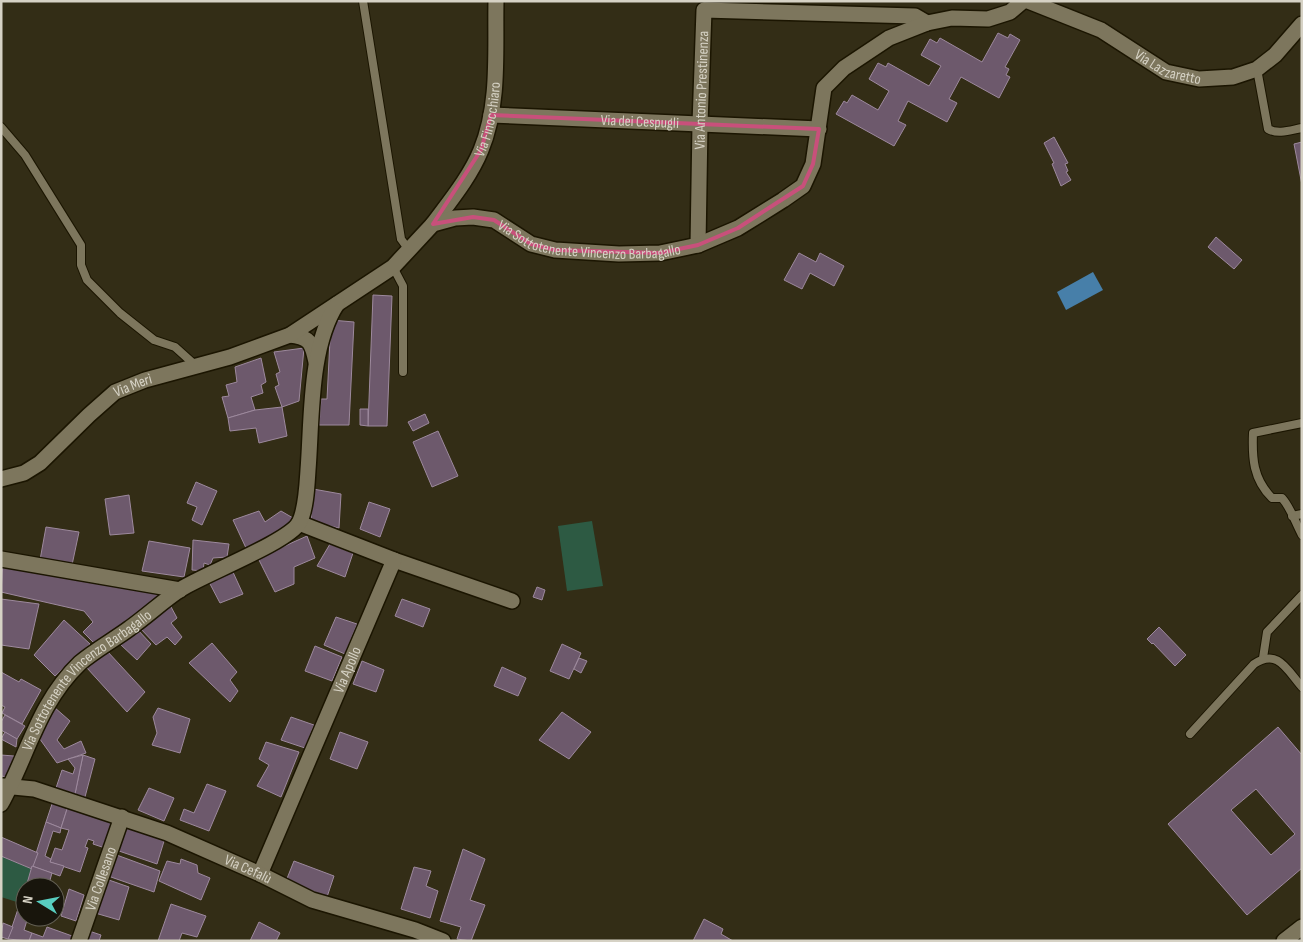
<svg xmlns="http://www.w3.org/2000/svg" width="1303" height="942" viewBox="0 0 1303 942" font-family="'Sofia Sans Condensed',sans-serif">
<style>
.green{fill:#2d5a43}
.water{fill:#477fa9}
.building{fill:#6d596c;stroke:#9d899d;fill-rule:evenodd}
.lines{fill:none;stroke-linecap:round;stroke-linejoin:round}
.lane-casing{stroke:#1b1501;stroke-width:10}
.street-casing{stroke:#1b1501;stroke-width:18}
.secondary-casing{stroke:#1b1501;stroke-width:18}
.lane{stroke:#7d765d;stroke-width:8}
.street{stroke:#7d765d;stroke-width:15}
.secondary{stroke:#7d765d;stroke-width:15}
.marked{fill:none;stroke:#c8507b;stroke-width:4;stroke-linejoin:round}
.labels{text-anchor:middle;stroke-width:5;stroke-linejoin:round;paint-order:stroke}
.street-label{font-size:15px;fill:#d6d2c5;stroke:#18150c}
</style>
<rect width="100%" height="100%" fill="#332d16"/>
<!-- green -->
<g class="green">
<polygon points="592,521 603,586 567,591 558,526"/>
<polygon points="1,856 32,869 20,903 1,897"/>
</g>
<!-- water -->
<polygon class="water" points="1093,272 1103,290 1066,310 1057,292"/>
<!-- building -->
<g class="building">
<polygon points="998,33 1008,38 1010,34 1020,40 1005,67 1009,69 1006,75 1010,77 999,98 961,77 949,99 957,103 947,122 908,101 898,121 906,125 894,146 836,114 844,101 847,103 852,95 878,110 889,91 869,79 878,63 886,67 888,63 929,86 941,66 921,55 930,39 937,43 940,38 982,62"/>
<polygon points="1054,137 1068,163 1065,164 1068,171 1066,172 1071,180 1061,186 1052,164 1054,163 1044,143"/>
<polygon points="1302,142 1302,185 1294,144"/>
<polygon points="1216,237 1242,260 1234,269 1208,247"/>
<polygon points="799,253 816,262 820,253 844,266 834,286 810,273 802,289 784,280"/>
<polygon points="373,295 392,296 387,426 368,426"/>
<polygon points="331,320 354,322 349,425 319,425 321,399 327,399"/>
<polygon points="304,348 299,401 282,407 275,387 279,385 276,374 280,372 274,352"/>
<polygon points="261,358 266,382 261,385 263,393 251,397 255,410 228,418 222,397 229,396 226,385 237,382 235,367"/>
<polygon points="282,407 287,436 259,443 256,428 230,431 228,418 255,410"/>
<polygon points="360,409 368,409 368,426 360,425"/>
<polygon points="425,414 429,423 413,431 408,422"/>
<polygon points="438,431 458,476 432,487 413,442"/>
<polygon points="196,482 217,491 202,525 192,520 197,507 187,503"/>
<polygon points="313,489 341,494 339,528 311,522"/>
<polygon points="129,495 134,533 110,535 105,499"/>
<polygon points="369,502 390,509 380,537 360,529"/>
<polygon points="259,511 265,522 281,511 293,518 279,533 246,548 233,520"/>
<polygon points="46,527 79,532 72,565 40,560"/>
<polygon points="307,536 315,558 294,567 294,584 275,592 258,558"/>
<polygon points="193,540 229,544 227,557 213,558 210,565 204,563 203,571 192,570"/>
<polygon points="149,541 190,548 184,577 142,571"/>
<polygon points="330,544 353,553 345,577 317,566"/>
<polygon points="3,563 169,591 96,645 83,632 93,622 84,611 1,592"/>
<polygon points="232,570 243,594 220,603 209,582"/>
<polygon points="537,587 545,590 542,600 533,597"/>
<polygon points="1,599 39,604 29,649 1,645"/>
<polygon points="402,599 430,609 423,627 395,616"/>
<polygon points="170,605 177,618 171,623 182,637 175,645 167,637 156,645 140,628"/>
<polygon points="336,617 357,624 345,654 324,645"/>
<polygon points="64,620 90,644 55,676 34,655"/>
<polygon points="1159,627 1186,655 1175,666 1153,643 1152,644 1147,639"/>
<polygon points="137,629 151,644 137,660 120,644"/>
<polygon points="212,643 237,672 230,680 238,691 230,702 189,663"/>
<polygon points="562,644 581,653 569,679 550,671"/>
<polygon points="315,646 342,657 332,681 305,671"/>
<polygon points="107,651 145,692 127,712 87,668"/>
<polygon points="579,658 587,661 581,673 574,669"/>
<polygon points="362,661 384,670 376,692 353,684"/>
<polygon points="502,667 526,678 518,696 494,686"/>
<polygon points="1,672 19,682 21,679 41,690 22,724 2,713 5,707 1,705"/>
<polygon points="54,707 70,721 57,740 64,749 81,741 86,753 57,763 37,735"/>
<polygon points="158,708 190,719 180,753 152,745 157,733 153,717"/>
<polygon points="562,712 591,732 569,759 539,740"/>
<polygon points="5,715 25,726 17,739 1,730 1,722"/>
<polygon points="291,717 314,725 305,748 281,740"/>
<path d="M1278 727 1302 755V868L1247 915 1168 824ZM1256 789 1295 834 1271 855 1231 810Z"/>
<polygon points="5,732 17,739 16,747 1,739"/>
<polygon points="340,732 368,742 357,769 330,759"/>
<polygon points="266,742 299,752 281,797 257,786 269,765 259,759"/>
<polygon points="1,755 14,756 8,777 1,776"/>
<polygon points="83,755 95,759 85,797 75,794"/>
<polygon points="83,755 75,794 56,788 62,770 73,774 75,768 68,759"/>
<polygon points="207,784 226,791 209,831 180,820 184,809 194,813"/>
<polygon points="149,788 174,798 164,821 138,810"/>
<polygon points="53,801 68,806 61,828 46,822"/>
<polygon points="68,806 113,821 105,848 93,844 94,841 88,839 85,847 88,848 80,872 50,862 55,848 62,850 69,830 61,828"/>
<polygon points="46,822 61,828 60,833 53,831 45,856 51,859 50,862 64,866 60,876 32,866"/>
<polygon points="126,822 165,838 157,864 116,850"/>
<polygon points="1,837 38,853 32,869 1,856"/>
<polygon points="463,849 485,859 470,900 485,905 471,941 457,939 461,927 440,921"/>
<polygon points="114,854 160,871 154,892 108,876"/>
<polygon points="181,859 197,865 198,873 210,878 201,900 159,881 167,861 180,864"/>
<polygon points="294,861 334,876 327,897 286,881"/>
<polygon points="32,866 52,873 48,887 26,887"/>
<polygon points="414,867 431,871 426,886 438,891 430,918 401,909"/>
<polygon points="106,879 129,887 119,920 95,913"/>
<polygon points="69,889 84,895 76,921 61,916"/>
<polygon points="20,903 25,905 25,917 28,917 24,930 32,933 29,941 8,939"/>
<polygon points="171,904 206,916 197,937 182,933 179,941 158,941"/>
<polygon points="704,919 723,929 721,934 733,941 693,941"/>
<polygon points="259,922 280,933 276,941 250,941"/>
<polygon points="3,923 13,927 8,939 1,937"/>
<polygon points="47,927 75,937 74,941 29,941 32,933 43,937"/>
<polygon points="89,931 101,935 99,941 85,941"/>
</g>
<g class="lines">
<defs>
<g id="lane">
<polyline points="363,1 401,239 409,250"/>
<path d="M1257 69 1268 129C1278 135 1291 130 1302 128"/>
<polyline points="1,127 25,155 81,245 81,265 87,280 120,313 154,340 175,347 195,365"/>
<polyline points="393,267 403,286 403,372"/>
<path d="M1302 423 1253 433C1252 458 1253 479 1272 498H1282C1291 508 1295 522 1302 535"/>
<polyline points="1292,516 1302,514"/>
<polyline points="1263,658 1267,632 1302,595"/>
<path d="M1190 734 1254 664C1278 648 1287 670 1302 687"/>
</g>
<g id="street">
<path id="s1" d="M1028 1 1101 30 1166 72 1199 79 1233 77 1257 69 1275 55 1302 24"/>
<path id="s2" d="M491 115 819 129"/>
<path id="s3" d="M433 224C450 201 470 177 481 150 500 104 495 50 496 1"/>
<path id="s4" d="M698 245 700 124 704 10 915 16 927 23"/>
<polyline points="1,559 180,590"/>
<polyline points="394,560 512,601"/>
<path id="s5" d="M260 874 394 560 299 523"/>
<path id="s6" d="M79 941 122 817"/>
</g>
<g id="secondary">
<path d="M290 335C310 337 312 343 316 362"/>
<path id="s7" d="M1 479 24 473 40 463 89 415 115 392 145 380 230 357 290 335 393 267 433 224 455 218 473 217 494 220 531 244 555 250 619 254 660 253 698 245 738 228 783 200 803 186 813 164 824 88 844 68 889 38 927 23 952 18 988 19 1010 12 1023 1"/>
<path id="s8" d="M3 786 34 789 167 833 260 874 312 900 415 930 443 941"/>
<path id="s9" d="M1 804C28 755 38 703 80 663 95 650 114 640 130 628 147 616 164 600 181 589 205 574 288 542 299 523 306 510 307 485 308 470 312 420 309 347 337 304"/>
<polyline points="1284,941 1302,927"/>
</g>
</defs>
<!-- lane casing -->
<use href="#lane" class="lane-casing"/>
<!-- street casing -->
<use href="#street" class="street-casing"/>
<!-- secondary casing -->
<use href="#secondary" class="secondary-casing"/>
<!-- lane -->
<use href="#lane" class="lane"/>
<!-- street -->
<use href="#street" class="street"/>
<!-- secondary -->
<use href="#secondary" class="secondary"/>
</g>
<!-- marked area -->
<path class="marked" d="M491 115 819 129 813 164 803 186 738 228 698 245 660 253 555 250 531 244 494 220 473 217 433 224 481 150Z"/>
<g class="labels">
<!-- street labels -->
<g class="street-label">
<text dy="5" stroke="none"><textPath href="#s1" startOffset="156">Via Lazzaretto</textPath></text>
<text dy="5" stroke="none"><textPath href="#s4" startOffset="155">Via Antonio Prestinenza</textPath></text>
<text dy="5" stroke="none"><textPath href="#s3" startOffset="120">Via Finocchiaro</textPath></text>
<text dy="5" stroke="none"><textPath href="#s2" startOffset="149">Via dei Cespugli</textPath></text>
<text dy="5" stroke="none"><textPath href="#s7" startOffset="675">Via Sottotenente Vincenzo Barbagallo</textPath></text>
<text dy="5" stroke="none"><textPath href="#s7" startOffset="165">Via Merì</textPath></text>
<text dy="5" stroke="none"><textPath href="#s5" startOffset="222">Via Apollo</textPath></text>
<text dy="5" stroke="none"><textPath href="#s9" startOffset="154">Via Sottotenente Vincenzo Barbagallo</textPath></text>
<text dy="5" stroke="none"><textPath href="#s8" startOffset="260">Via Cefalù</textPath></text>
<text dy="5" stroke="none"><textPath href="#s6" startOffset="66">Via Collesano</textPath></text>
</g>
</g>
<!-- border -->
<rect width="1303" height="942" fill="none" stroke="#d6d2c5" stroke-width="5"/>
<!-- north arrow -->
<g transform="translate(40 902) rotate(280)"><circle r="24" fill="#18150c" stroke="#646156"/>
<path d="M0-4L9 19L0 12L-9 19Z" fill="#58cec0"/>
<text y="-8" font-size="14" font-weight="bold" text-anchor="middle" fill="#d6d2c5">N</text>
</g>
</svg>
